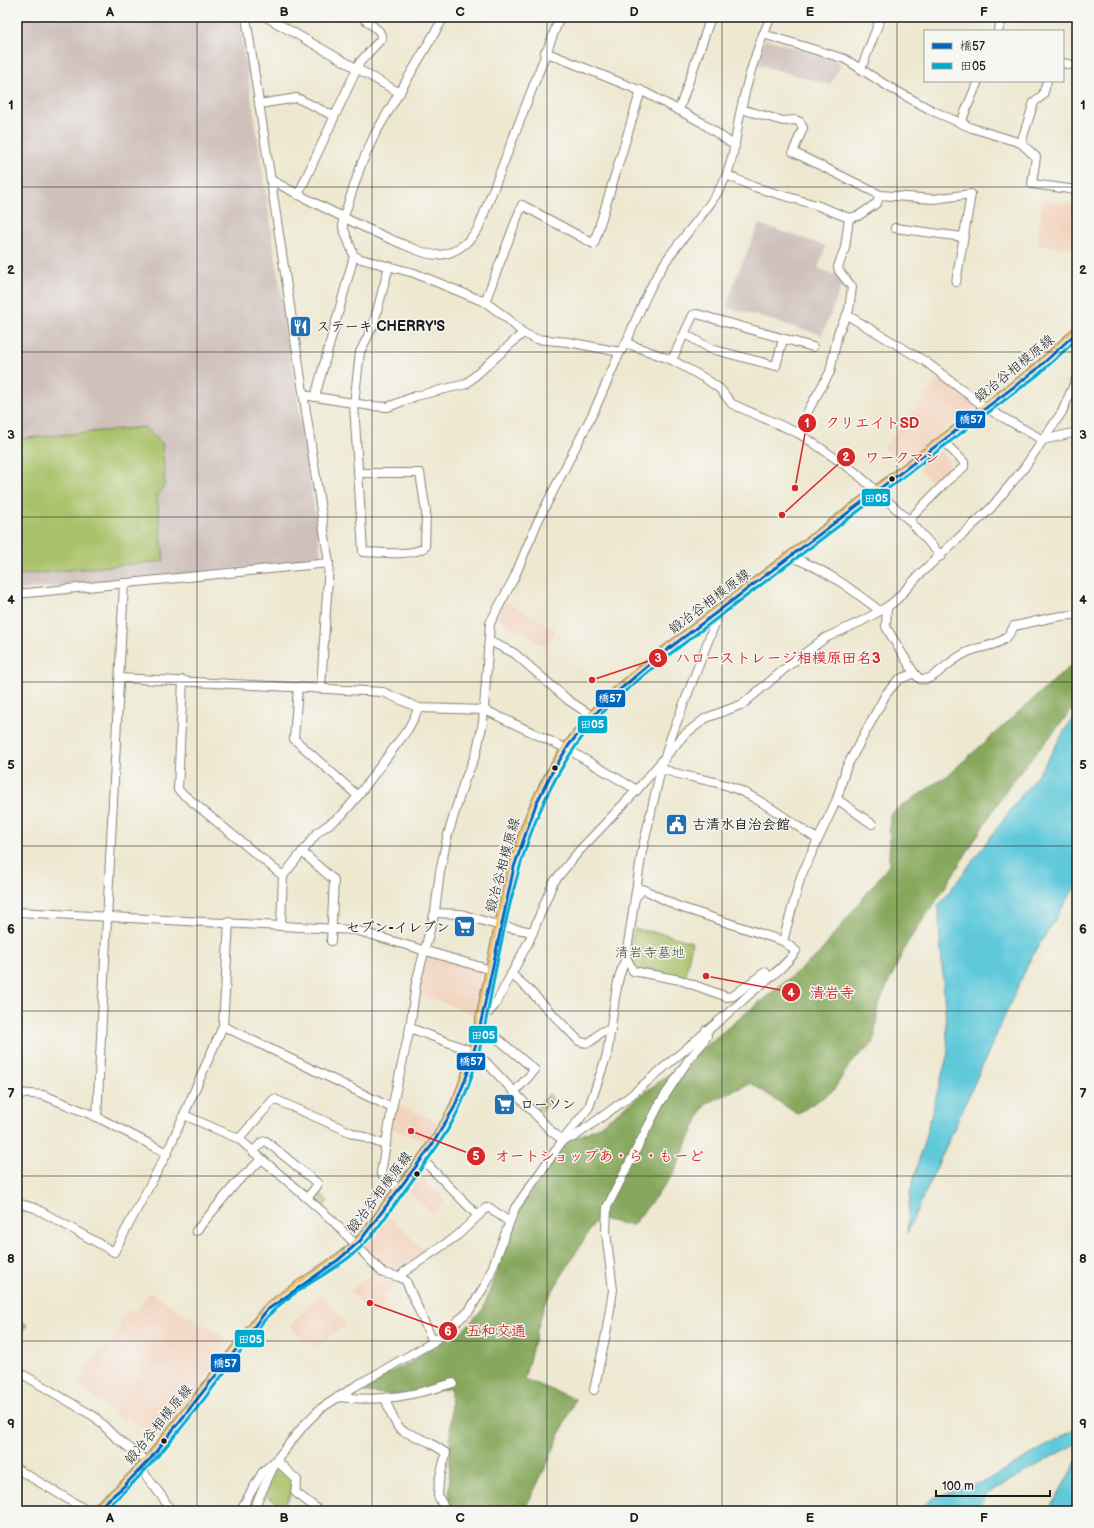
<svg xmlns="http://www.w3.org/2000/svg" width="1094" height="1528" viewBox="0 0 1094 1528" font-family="'Balsamiq Sans','Klee One',sans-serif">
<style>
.built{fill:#f3d4bf}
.industrial{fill:#cfc0bb}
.green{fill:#a9c167;stroke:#626e42}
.forest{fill:#86a75c;stroke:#51623c}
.water{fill:#5fc9da;stroke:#3e727b}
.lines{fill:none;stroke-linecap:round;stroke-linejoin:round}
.minor-casing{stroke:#858276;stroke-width:10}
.major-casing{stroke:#858276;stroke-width:12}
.minor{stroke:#fff;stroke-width:8}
.major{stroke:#f4c26a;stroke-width:10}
.bus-1-casing{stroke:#f6f6f2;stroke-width:6}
.bus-2-casing{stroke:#f6f6f2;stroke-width:6}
.bus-1{stroke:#0065bd;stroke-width:3}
.bus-2{stroke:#00a9ce;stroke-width:3}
.grid{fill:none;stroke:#1c1c1c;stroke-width:1;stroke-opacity:0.55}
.bus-dot{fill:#1c1c1c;stroke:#f6f6f2;stroke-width:1.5}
.labels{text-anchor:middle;stroke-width:3;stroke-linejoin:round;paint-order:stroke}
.poi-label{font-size:14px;font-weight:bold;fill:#1c1c1c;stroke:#f6f6f2;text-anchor:start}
.street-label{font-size:14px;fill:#1c1c1c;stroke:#f6f6f2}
.park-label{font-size:14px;fill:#4d5636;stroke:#f6f6f2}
.leader{fill:none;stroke:#d62828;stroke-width:1.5}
.callout-dot{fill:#d62828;stroke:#f6f6f2;stroke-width:1.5}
.mark-label{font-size:12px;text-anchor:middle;font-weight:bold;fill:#fff}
.callout-label{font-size:15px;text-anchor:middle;font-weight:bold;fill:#d62828;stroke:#f6f6f2;stroke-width:3;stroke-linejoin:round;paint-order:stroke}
.line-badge{stroke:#f6f6f2;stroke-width:1.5}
.badge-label{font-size:11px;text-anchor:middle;font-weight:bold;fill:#fff}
.neatline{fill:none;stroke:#1c1c1c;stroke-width:1.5}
.grid-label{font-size:13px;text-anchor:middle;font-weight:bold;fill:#1c1c1c}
</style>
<rect width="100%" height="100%" fill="#f6f6f2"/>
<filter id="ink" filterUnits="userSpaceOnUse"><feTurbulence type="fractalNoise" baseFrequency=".025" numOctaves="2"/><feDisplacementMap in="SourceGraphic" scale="8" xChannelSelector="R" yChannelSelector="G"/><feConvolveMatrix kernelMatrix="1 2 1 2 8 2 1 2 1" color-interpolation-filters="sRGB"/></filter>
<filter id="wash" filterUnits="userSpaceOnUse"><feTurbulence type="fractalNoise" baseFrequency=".012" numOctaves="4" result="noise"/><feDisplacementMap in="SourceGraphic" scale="16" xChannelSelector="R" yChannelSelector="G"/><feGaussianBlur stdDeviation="0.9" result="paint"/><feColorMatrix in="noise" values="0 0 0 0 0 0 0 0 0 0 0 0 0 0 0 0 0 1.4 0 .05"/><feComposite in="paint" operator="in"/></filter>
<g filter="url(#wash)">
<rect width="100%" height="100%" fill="#eee8d0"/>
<!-- built -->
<g class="built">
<polygon points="1042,201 1077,204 1077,250 1037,244"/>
<polygon points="939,379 943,379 975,404 975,407 901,464 884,448"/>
<polygon points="940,451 950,463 948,465 954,472 936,488 918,467"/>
<polygon points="507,602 556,630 545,647 495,617 502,604"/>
<polygon points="430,956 481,971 483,973 474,1015 442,1002 417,995 426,958"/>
<polygon points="396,1105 439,1121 426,1142 391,1128"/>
<polygon points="421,1177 445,1200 433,1214 408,1191"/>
<polygon points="389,1216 424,1250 422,1252 424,1255 397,1273 386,1271 363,1251 363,1246"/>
<polygon points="375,1271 385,1279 395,1280 398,1283 382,1295 382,1298 386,1303 371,1315 350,1291"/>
<polygon points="149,1292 233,1342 161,1435 159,1434 156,1439 145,1432 147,1429 125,1415 123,1419 75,1384 121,1326 118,1323 129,1309 134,1313"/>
<polygon points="321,1294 346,1324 316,1348 310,1342 308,1344 289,1326"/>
</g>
<!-- industrial -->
<g class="industrial">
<polygon points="17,17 239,17 321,553 319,559 195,573 17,590"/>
<polygon points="767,39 839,62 841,65 830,85 757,64 764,41"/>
<polygon points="759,224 826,246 818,268 832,274 836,273 843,282 822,335 727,307 735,280"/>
</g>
<!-- green -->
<g class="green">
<polygon points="144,427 162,443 165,484 157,497 164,561 17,575 17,439"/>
<path d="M634 929 665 934 692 942 685 979 637 970C625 958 631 943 634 929Z"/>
<polygon points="549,1094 553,1098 539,1115 535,1110"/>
<polygon points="315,1190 328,1201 320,1210 307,1198"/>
<polygon points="17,1318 27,1325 17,1341"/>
<polygon points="280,1467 294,1480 291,1493 284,1507 263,1494 276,1469"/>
</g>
<!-- forest -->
<polygon class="forest" points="1077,660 1077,704 1008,787 935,903 907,943 878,1006 874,1042 850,1064 833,1091 797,1114 751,1083 705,1104 673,1175 632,1226 597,1218 544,1305 524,1379 575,1399 548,1462 526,1507 523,1511 449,1511 451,1388 408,1397 352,1390 410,1363 434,1345 462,1331 483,1309 505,1248 511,1221 565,1143 598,1127 688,1060 819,954 889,865 890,814 948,775"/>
<!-- water -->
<g class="water">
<polygon points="1077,716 1077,884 1030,960 907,1233 910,1193 948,1053 938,907 1043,767 1071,720"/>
<polygon points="1077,1425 1077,1443 988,1493 976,1511 918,1511 933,1498 985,1481 1074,1430"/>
<polygon points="1077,1460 1077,1511 1049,1511"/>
</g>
</g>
<g filter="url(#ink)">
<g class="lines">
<defs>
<g id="minor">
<polyline points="246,17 329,563 321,688"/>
<polyline points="266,17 400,93"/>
<polyline points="444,17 375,134 361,165 343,219 343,227 354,256 361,259 414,273 485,302 507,318 523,333"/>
<polyline points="998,31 1003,17"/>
<polyline points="763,34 845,59 889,87 933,111 972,128 1021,143 1036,157 1032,184 1077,190"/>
<polyline points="545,52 646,93 701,122 735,146"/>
<polyline points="1063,63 1077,66"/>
<polyline points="861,69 881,17"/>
<polyline points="259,104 297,98 334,116"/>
<polyline points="741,109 783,121 795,120 800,122 803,128 793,152 880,195 934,199 971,194 956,282"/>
<polyline points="679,110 711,17"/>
<polyline points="961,122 978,81"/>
<polyline points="1021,143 1034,102 1043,95 1047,81"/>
<polyline points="727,175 754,187 816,205 849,218 858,216 877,203 880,195"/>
<path d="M271 180C312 202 352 223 395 241 408 246 424 255 438 255 456 254 469 242 478 229L560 17"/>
<polyline points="298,195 360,62 382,38 379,31 362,17"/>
<polyline points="895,228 963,237"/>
<polyline points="485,302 522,205 594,244 641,90"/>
<polyline points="847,315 926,362 986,408 1043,440 1077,432"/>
<polyline points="685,334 711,349 776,366 783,339"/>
<polyline points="626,343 672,360 706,379 720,389 732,404 798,433 812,442 855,472 909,520 941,556"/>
<polyline points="672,360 693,315 697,314 813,347"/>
<polyline points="304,395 371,406 388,407 416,396 466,384 523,333 536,339 568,342 620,352"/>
<polyline points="315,397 354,256"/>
<polyline points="798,433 810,407 830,372 838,333 849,310 852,287 839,271 838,267 845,248 849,218"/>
<path d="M359 473H420L426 512 425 547C413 557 378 552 363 552L354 404 360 352 373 326 389 266"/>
<polyline points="909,520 947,481 964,467 964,462 943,441"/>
<path d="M791 557C827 570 850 588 880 611"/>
<polyline points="17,594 329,563"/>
<polyline points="887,607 886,627 914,673"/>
<polyline points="489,641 514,653 568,700 592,716"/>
<polyline points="120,678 383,692 419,708 485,710 567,749 637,790"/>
<polyline points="183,680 178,790 283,876"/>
<polyline points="298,687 294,739 358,796"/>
<path d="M657 767C682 778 709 778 734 788 763 800 790 822 817 839"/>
<polyline points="837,799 872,824"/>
<polyline points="302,852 334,880 331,941"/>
<polyline points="635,898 643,889 677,906 783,941"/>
<polyline points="17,912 355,930 491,970"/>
<polyline points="435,913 461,914 500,926 533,932"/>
<polyline points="281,925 283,876 318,832 342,815 358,796 408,729 419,708"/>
<polyline points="626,957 633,971 680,980 727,997 733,996 765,972 769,977"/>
<path d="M511 974 526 987 579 1041C596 1049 596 1026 611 1031"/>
<polyline points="482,1014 489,1012 495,1005 529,941 553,883 579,851 637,790 684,735 706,718 743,704 788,666 825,638 862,621 887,607 896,600 921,573 990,509 1024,468 1062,412 1077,377"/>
<polyline points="480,1024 535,1070 514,1092"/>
<polyline points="223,1026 392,1108"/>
<polyline points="410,1028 474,1052 485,1061 552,1132 563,1140"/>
<polyline points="17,1093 43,1095 97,1117 167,1153"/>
<polyline points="184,1115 239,1139 332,1220 383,1273 400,1277 406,1281 433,1342"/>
<polyline points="97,1117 124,583"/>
<polyline points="239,1139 274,1099 350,1132 385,1145"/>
<path d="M563 1140 574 1137 629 1097 740 1003C758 985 781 972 796 951L783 941 801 876 837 799 846 768 886 694 898 680 914 673 920 679C931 681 938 672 946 666 955 659 963 653 973 650 990 644 1005 646 1014 626 1035 623 1055 614 1077 615"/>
<polyline points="253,1152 262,1142 266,1141 317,1183 317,1186 307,1198"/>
<polyline points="422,1159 478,1216"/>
<path d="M399 1190 381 1173 392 1108 410 1028 416 983 435 911 440 872 447 838 464 782 476 754 483 722 490 623 514 578 538 521 595 409 620 352 626 343C638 315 649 286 666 261 684 234 715 204 727 174 735 154 736 131 741 109 748 78 757 46 771 17"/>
<polyline points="17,1203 35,1208 114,1252 167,1153 223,1026 229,922"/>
<polyline points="196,1231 237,1182 261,1160"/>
<polyline points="400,1277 404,1272 458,1235 486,1208 490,1208 509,1222"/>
<polyline points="17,1371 95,1417 115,1437 148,1462"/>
<polyline points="594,1390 606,1334 613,1290 606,1232 607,1207 660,1103 689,1059 702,1044 707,1036 706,1030"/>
<path d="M338 1397C381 1402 412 1396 453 1383"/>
<polyline points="385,1398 392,1416 398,1427 403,1431 429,1442 446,1453 439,1481 438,1496 446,1511"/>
<polyline points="276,1460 297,1480 295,1492 320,1511"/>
<polyline points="17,1469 88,1511"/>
<polyline points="141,1469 163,1498 171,1511"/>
<polyline points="240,1511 262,1473 276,1460 305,1424 320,1409 354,1387 433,1342 469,1311 487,1282 515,1208 563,1140 589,1107 607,1055 615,998 619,977 626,957 642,851 661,769 671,737 720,610"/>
<polyline points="253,1511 274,1465"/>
</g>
<path id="major" d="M95 1511 123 1487 151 1458 267 1310C292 1288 322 1273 348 1252 365 1239 377 1220 389 1203 412 1173 438 1142 454 1108 475 1065 481 1015 491 969 510 875 525 791 592 717 613 693 639 674 663 653L1036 370 1077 332"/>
</defs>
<!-- minor casing -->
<use href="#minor" class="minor-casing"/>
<!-- major casing -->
<use href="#major" class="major-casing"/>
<!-- minor -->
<use href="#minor" class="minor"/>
<!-- major -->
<use href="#major" class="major"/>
<defs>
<polyline id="bus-1" points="95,1511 123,1487 151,1458 267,1310 338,1260 360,1241 432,1145 454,1108 467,1075 477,1040 514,867 536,804 551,774 569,745 592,717 617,692 663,653 1036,370 1077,332"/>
<path id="bus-2" d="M103 1511C153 1468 191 1416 231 1364 244 1347 256 1329 270 1314 293 1290 326 1276 352 1255 369 1242 380 1224 393 1207 415 1175 441 1146 458 1111 479 1067 486 1020 495 973 514 880 532 795 595 721 616 697 642 677 666 657L1039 374 1077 339"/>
</defs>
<!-- bus-1 casing -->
<use href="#bus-1" class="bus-1-casing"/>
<!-- bus-2 casing -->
<use href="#bus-2" class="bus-2-casing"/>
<!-- bus-1 -->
<use href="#bus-1" class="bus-1"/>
<!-- bus-2 -->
<use href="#bus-2" class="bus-2"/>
</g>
</g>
<!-- grid -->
<path class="grid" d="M197 17V1511M372 17V1511M547 17V1511M722 17V1511M897 17V1511M17 187H1077M17 352H1077M17 517H1077M17 682H1077M17 846H1077M17 1011H1077M17 1176H1077M17 1341H1077"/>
<!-- icons -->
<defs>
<symbol id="restaurant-square" viewBox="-11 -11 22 22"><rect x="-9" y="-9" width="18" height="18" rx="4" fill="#1f6fb2" stroke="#f6f6f2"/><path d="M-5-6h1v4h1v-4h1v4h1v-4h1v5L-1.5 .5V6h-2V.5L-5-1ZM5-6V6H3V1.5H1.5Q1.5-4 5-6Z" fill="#fff"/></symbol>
<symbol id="civic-square" viewBox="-11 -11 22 22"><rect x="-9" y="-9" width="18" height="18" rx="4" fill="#1f6fb2" stroke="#f6f6f2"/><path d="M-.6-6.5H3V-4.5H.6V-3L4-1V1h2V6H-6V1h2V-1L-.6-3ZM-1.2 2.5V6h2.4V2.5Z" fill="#fff"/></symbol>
<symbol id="supermarket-square" viewBox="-11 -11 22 22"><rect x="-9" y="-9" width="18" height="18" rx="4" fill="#1f6fb2" stroke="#f6f6f2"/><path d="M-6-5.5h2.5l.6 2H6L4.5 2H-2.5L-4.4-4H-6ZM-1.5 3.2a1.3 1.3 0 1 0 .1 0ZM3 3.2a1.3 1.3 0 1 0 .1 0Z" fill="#fff"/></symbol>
</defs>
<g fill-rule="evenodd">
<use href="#restaurant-square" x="288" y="314" width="25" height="25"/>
<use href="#civic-square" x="664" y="812" width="25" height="25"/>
<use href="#supermarket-square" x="452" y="914" width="25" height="25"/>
<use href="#supermarket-square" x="492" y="1092" width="25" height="25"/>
</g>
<!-- markers -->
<g class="bus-dot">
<circle cx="892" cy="479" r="3.5"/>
<circle cx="555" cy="768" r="3.5"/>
<circle cx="417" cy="1174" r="3.5"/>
<circle cx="164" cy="1441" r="3.5"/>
</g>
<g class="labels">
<!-- poi labels -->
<g class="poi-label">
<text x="316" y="331">ステーキ CHERRY'S</text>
<text x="692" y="829">古清水自治会館</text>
<text x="450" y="932" text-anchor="end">セブン-イレブン</text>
<text x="520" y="1109">ローソン</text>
</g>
<!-- street labels -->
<g class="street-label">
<text transform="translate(1014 368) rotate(-39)" y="5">鍛冶谷相模原線</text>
<text transform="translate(709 601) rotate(-37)" y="5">鍛冶谷相模原線</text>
<text transform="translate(502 865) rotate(-75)" y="5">鍛冶谷相模原線</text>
<text transform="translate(379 1192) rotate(-53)" y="5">鍛冶谷相模原線</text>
<text transform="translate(158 1424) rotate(-51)" y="5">鍛冶谷相模原線</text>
</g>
<!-- park labels -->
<g class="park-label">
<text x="650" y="957">清岩寺墓地</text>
</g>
</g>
<!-- callouts -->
<path class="leader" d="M795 488L807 423M782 515L846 457M592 680L658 658M706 976L791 992M411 1131L476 1156M370 1303L448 1331"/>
<g class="callout-dot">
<circle cx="795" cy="488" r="4"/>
<circle cx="782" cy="515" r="4"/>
<circle cx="592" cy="680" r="4"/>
<circle cx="706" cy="976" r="4"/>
<circle cx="411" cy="1131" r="4"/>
<circle cx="370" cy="1303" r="4"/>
<circle cx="807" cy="423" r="10"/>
<circle cx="846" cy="457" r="10"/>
<circle cx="658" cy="658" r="10"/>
<circle cx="791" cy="992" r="10"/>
<circle cx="476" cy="1156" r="10"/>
<circle cx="448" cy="1331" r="10"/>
</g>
<g class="mark-label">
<text x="807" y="427">1</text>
<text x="846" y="461">2</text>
<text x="658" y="662">3</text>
<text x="791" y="997">4</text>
<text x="476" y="1160">5</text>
<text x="448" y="1335">6</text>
</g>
<g class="callout-label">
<text x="872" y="428">クリエイトSD</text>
<text x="902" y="463">ワークマン</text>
<text x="778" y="663">ハローストレージ相模原田名3</text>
<text x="832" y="998">清岩寺</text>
<text x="599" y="1161">オートショップあ・ら・もーど</text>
<text x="496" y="1336">五和交通</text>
</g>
<g class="line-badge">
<rect x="955" y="410" width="31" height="19" rx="4" fill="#0065bd"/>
<rect x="861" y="488" width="30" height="19" rx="4" fill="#00a9ce"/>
<rect x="595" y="689" width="31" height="19" rx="4" fill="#0065bd"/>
<rect x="577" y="715" width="31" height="19" rx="4" fill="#00a9ce"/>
<rect x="468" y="1025" width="30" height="19" rx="4" fill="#00a9ce"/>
<rect x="456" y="1052" width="30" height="19" rx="4" fill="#0065bd"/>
<rect x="234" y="1329" width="31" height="19" rx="4" fill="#00a9ce"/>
<rect x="210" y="1353" width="31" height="20" rx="4" fill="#0065bd"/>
</g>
<g class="badge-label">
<text x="971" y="423">橋57</text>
<text x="876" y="502">田05</text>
<text x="610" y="702">橋57</text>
<text x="592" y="728">田05</text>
<text x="483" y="1039">田05</text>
<text x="471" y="1065">橋57</text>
<text x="250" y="1343">田05</text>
<text x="225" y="1367">橋57</text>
</g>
<!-- margin -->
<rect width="1094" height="1528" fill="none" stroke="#f6f6f2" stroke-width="44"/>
<!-- legend -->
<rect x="924" y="30" width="140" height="52" fill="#f6f6f2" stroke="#9f9f9c"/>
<rect x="932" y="43" width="20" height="6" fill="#0065bd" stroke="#9f9f9c"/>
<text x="960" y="50" font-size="12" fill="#1c1c1c">橋57</text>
<rect x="932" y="63" width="20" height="6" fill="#00a9ce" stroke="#9f9f9c"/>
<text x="960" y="70" font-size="12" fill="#1c1c1c">田05</text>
<!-- scale -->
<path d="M936 1490v6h114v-6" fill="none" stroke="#1c1c1c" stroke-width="2"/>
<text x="942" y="1490" font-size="12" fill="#1c1c1c" stroke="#f6f6f2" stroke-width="3" paint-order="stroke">100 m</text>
<rect x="22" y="22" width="1050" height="1484" class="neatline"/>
<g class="grid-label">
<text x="110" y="16">A</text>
<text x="284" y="16">B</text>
<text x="460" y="16">C</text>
<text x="634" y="16">D</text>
<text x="810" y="16">E</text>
<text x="984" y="16">F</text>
<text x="11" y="109">1</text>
<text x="1083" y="109">1</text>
<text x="11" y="274">2</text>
<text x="1083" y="274">2</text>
<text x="11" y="439">3</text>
<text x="1083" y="439">3</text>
<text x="11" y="604">4</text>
<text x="1083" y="604">4</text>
<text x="11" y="769">5</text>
<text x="1083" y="769">5</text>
<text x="11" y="933">6</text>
<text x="1083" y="933">6</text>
<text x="11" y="1098">7</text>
<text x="1083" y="1098">7</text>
<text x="11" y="1263">8</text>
<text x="1083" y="1263">8</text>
<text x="11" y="1428">9</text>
<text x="1083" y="1428">9</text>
<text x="110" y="1522">A</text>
<text x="284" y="1522">B</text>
<text x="460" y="1522">C</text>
<text x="634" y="1522">D</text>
<text x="810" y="1522">E</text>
<text x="984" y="1522">F</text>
</g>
</svg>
